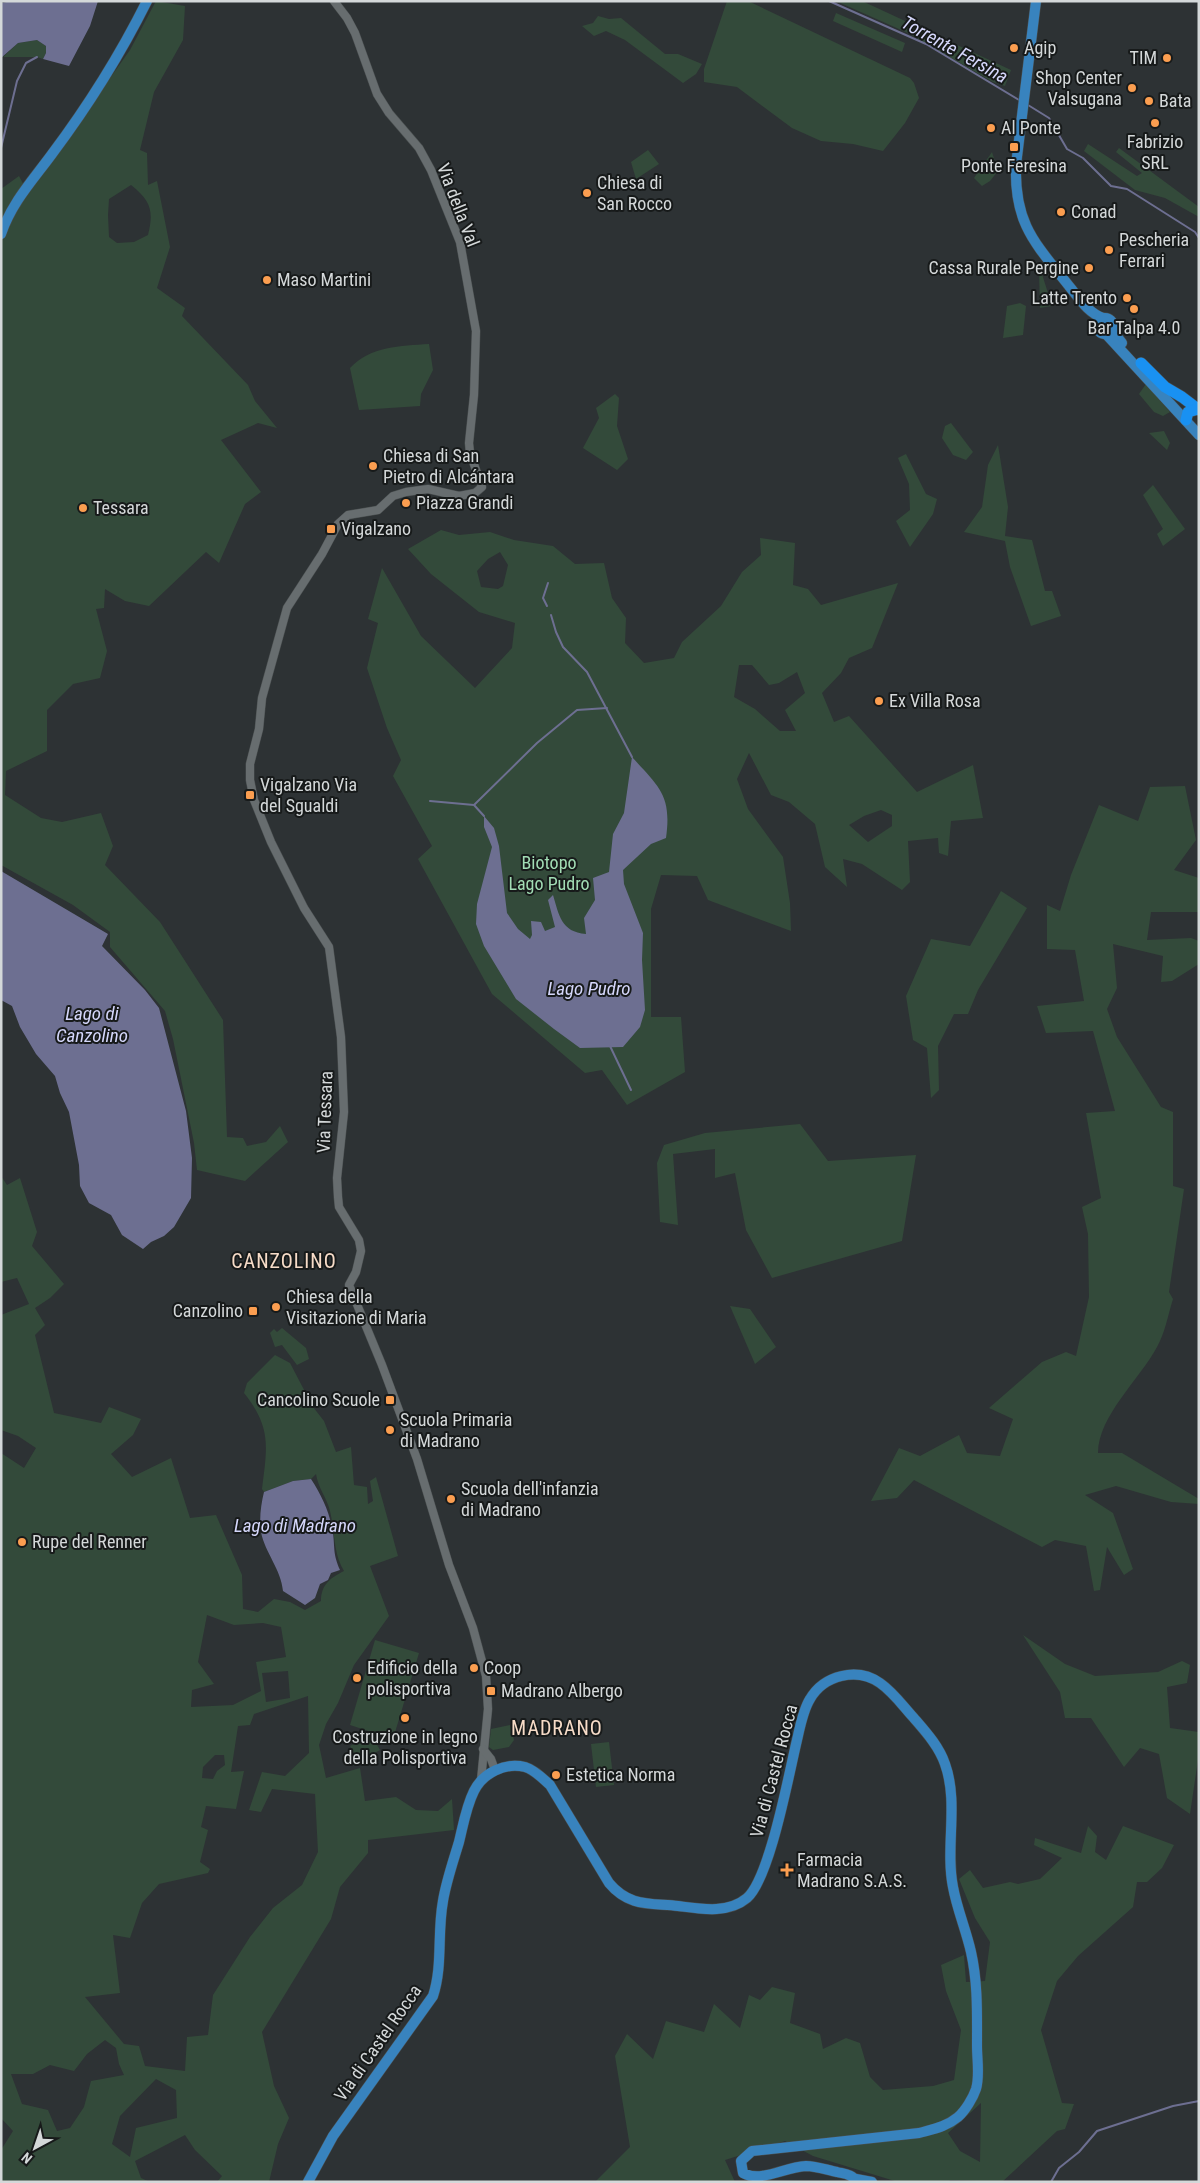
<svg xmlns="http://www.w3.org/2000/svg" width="1200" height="2183" viewBox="0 0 1200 2183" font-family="'Roboto Condensed',sans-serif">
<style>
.green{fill:#334a3a;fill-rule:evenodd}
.water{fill:#6d6f91}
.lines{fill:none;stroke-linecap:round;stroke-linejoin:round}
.stream{stroke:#6d6f91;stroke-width:2}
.minor-casing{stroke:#4a4f50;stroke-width:9}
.major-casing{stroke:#4a4f50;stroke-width:11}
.highway-casing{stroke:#4a4f50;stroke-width:12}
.minor{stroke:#676d6f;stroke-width:8}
.major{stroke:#3883be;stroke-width:10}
.highway{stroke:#1991f2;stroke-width:11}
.poi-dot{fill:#fb9e50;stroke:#171a1a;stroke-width:2}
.labels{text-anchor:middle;stroke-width:4;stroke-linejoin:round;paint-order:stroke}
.poi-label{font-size:18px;fill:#d4d8d9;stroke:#171a1a;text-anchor:start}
.street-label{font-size:18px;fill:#d4d8d9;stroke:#171a1a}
.park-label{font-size:18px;fill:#a2ddb5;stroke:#171a1a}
.water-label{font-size:19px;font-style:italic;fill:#d5d7fb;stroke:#171a1a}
.quarter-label{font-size:20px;letter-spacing:1px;fill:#f7dcc8;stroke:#171a1a}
</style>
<rect width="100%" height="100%" fill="#2d3234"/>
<!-- green -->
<g class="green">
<path d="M156 1 185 6 183 40 154 92 140 150 147 153 148 185 157 181 170 247 157 288 185 308 182 316 248 385 255 401 277 428 258 423 221 440 261 492 245 504 219 563 206 552 149 606 125 601 105 589 104 608 96 609 107 651 100 678 73 684 47 710V751L6 771 5 795 41 818 62 822 101 813 113 846 105 865 160 922 223 1020 227 1137 243 1138 247 1146 266 1142 280 1126 288 1142 245 1181 197 1170 194 1143 173 1039 165 1011 110 947V932L73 905 1 865V189L19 176 28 193 130 50ZM131 185C151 201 154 211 148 235L134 242 117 243 109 237 108 215 109 199Z"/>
<polygon points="727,1 748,1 910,78 914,83 919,98 905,123 883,151 853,144 821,141 792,128 737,87 704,82 704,69"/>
<polygon points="836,1 862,1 1011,70 1005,86 993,82 908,33"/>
<polygon points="836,13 905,43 902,52 833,21"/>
<polygon points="598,16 609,19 621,18 665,54 678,54 702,64 696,74 683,83 625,40 606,31 594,36 582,26 593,23"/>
<polygon points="37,40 46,46 46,53 43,59 37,57 3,57 18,43"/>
<polygon points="1088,144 1137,176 1142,173 1116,152 1119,148 1199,207 1199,217 1165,198 1135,190 1084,151"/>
<polygon points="648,150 659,164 636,179 631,162"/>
<polygon points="992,152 998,171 990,181 982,186 974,178"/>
<polygon points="1039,270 1042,274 1052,306 1040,308"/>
<polygon points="1020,303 1026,306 1023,335 1003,338 1007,306"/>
<path d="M429 344 433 370 421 394 420 406 359 410 350 368C371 346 400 346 429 344Z"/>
<polygon points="1146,384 1170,412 1163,416 1154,412 1139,394"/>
<polygon points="615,394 619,398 617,426 628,459 617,470 583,448 599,418 596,408"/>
<polygon points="951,423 973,452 966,460 953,455 942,438 945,426"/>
<polygon points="1164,431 1170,443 1167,450 1149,433"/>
<polygon points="998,445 1008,507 1005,536 1032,540 1045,591 1052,591 1061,616 1031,626 1010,567 1005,541 964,532 982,507 988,465"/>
<polygon points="906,454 926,494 937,499 933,514 910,547 896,521 910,510 909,484 898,458"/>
<polygon points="1153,485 1185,529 1163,546 1157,534 1163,529 1143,495"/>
<path d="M441 530 459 535 490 532 514 540 553 546 575 564 604 563 612 598 626 618 625 643 644 663 674 658 682 642 721 606 742 572 761 555 760 538 795 543 793 585 808 589 821 605 898 583 872 648 849 658 841 673 822 693 834 722 849 716 917 792 973 765 983 818 951 821 948 856 939 853 938 838 908 841 910 882 902 890 862 864 843 859 847 887 825 867 815 824 789 802 771 795 749 753 737 779 748 809 783 857 790 903 791 931 708 900 697 876 661 875 651 909V1017H681L685 1072 627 1105 602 1070 585 1073 492 994 418 859 432 846 393 776 401 760 387 728 367 668 378 623 368 619 382 568 421 636 475 688 512 648 515 623 479 612 431 574 408 549ZM500 552 508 565 503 586 498 589 481 587 477 571 488 559ZM739 665H752L769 685 779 683 797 672 805 693 785 710 796 731H780L755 709 734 697ZM881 810 892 815V826L868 842 849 825 864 816Z"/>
<path d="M1185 786 1196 840 1174 870 1199 878V912H1151L1147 940 1191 938 1199 941V964L1172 981 1161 982 1163 956 1113 944 1117 988 1107 1009 1117 1037 1161 1107 1173 1112V1186L1184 1189 1169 1292 1173 1299C1168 1315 1165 1333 1157 1347 1140 1379 1098 1416 1098 1453H1122L1199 1499V1504L1171 1502 1116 1486 1085 1495 1113 1513 1133 1569 1124 1575 1107 1547 1100 1590 1094 1591 1086 1546 1055 1540 1042 1547 914 1480 897 1498 871 1501 899 1448 920 1456 959 1435 967 1453 1000 1456 1013 1419 989 1408 1042 1362 1066 1352 1076 1356 1089 1297 1088 1234 1082 1207 1101 1198 1086 1113 1115 1111 1093 1031 1046 1033 1037 1006 1084 1001 1075 950 1047 949V905L1060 911 1071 875 1099 805 1138 821 1150 787Z"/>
<polygon points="1001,891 1027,908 978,990 968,1014 954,1014 938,1046 939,1090 931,1098 927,1048 913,1040 906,996 931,939 970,946"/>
<polygon points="800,1124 828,1161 916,1155 902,1241 772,1278 746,1230 735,1173 715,1178 715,1149 673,1154 678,1225 660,1222 657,1163 664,1145 705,1133"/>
<path d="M1 1176 7 1185 20 1178 37 1232 32 1246 64 1284 50 1298 35 1308 45 1325 35 1335 54 1413 101 1423 109 1407 141 1419 133 1435 111 1454 132 1477 171 1458 190 1518 216 1515 242 1575 243 1609 258 1612 274 1599 290 1602 305 1610 321 1601C321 1585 330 1578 344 1571 333 1553 335 1531 330 1511 327 1498 318 1488 316 1474L311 1479 293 1481 264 1492 262 1489C267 1448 272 1428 244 1393L247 1383 275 1355 290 1363 313 1407 324 1421 336 1452 351 1447 354 1485 367 1487 368 1504 373 1501 370 1481 376 1477 398 1556 370 1566 389 1616 354 1665 338 1703 326 1724 319 1745 326 1778 360 1768 365 1801 396 1797 416 1810 438 1811 452 1799 454 1830 368 1840V1853L340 1887 331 1919 262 2032 274 2086 289 2118 278 2144 269 2182H217L222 2176 195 2150 185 2135 135 2161 141 2178 150 2182H1V2150L13 2131 1 2118V1453L24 1468 36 1448 18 1436 1 1430V1315L29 1304 17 1278 1 1282ZM207 1615 234 1625 263 1623 281 1627 286 1657 256 1662 261 1691 233 1705 191 1707 192 1690 214 1684 198 1662ZM288 1671 290 1698 266 1702 262 1673ZM308 1696 309 1753 285 1776 262 1772 249 1810 261 1812 272 1789 315 1794 318 1852 302 1885 273 1908 250 1937 213 1995 208 2035 187 2037 185 2071 145 2066 139 2046 124 2044 85 1997 120 1993 113 1935 130 1938 142 1903 159 1884 208 1873 210 1869 200 1862 208 1830 201 1827 206 1806 236 1809 244 1771 231 1772 238 1726 250 1725 254 1714ZM215 1755H224L225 1765 217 1771 213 1779 202 1778 203 1767ZM105 2040 116 2048 119 2064 124 2075 91 2081 84 2107 70 2128 57 2131 48 2110 22 2104 11 2074H33L50 2065 74 2071 87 2054ZM156 2079 176 2090 177 2118 136 2128 130 2157 112 2144 120 2116Z"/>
<polygon points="730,1306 750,1309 776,1347 755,1364"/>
<polygon points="282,1328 306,1348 309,1359 297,1365 282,1345 275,1347 270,1333 274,1329 277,1332"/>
<polygon points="1023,1635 1065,1664 1095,1676 1158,1672 1182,1661 1190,1665 1187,1683 1167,1687 1170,1728 1199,1732 1199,1753 1190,1814 1167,1798 1159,1754 1140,1748 1124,1767 1091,1718 1065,1718 1060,1692"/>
<polygon points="375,1640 419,1653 393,1739 350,1725"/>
<polygon points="510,1725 514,1740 509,1747 493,1750 489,1747 491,1729"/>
<polygon points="371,1734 380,1750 359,1762 350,1746"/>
<polygon points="609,1742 614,1785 596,1787 591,1744"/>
<path d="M1088 1826 1097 1836 1095 1852 1106 1860 1123 1826 1174 1845 1162 1868 1147 1882H1137L1133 1907 1078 1956 1057 1981 1041 2030 1062 2103 1074 2104 1065 2129 1057 2131 1002 2182 950 2180 949 2182H898L813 2156 785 2141 725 2160 735 2182H595L630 2147 615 2056 627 2034 653 2059 666 2021 704 2032 714 2004 740 2028 749 1995 760 2000 772 1987 795 1993 790 2023 820 2034 823 2049 846 2038 860 2043 870 2077 883 2090 933 2086 954 2080 961 2030 946 1991 941 1965 964 1955 966 1982 985 1981 990 1942 975 1918 959 1879 970 1870 983 1888 1010 1882 1018 1884 1040 1879 1062 1858 1034 1845 1035 1838 1081 1853ZM981 2103 980 2162 960 2151 948 2133Z"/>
</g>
<!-- water -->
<g class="water">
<polygon points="12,1 98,1 90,26 69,66 43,59 46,53 46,46 37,40 18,43 1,58 1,3"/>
<path d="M632 757C659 787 672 795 666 838L651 844 623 870 624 884 643 933 642 960 645 1010 640 1027 623 1047 580 1048 554 1029 516 999 484 946 476 924 477 904 492 847 484 827V816L494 828 499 846 507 913 518 929 530 939 532 935 531 921 541 922 545 931 555 927 548 900 553 895C559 915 561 932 586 934L584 918 595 900 593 878 609 872 613 834 624 813Z"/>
<polygon points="1,871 108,934 102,946 145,990 159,1008 186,1111 192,1158 191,1198 174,1227 164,1236 151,1242 143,1249 122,1235 111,1215 89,1203 80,1186 79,1165 69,1112 60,1093 55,1076 36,1054 20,1027 12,1006 1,1000"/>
<path d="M311 1479C322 1496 330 1513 333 1533 335 1550 333 1554 340 1570L331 1573 328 1580 320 1584 315 1598 305 1605 283 1591C281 1569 265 1553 261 1532 259 1519 261 1504 264 1492L293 1481Z"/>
</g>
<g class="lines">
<!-- stream -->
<g class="stream">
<polyline points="829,1 926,44 1019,100"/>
<polyline points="1028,105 1049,118 1067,149 1083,158 1111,186 1127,189 1195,232 1199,238"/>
<polyline points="1,148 17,81 26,63 37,57"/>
<polyline points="547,606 543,598 548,583"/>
<polyline points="551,615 556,632 563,647 587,672 632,757"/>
<polyline points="430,801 474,805 484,816"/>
<polyline points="474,805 537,743 577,710 607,708"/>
<polyline points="610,1046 631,1090"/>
<polyline points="1051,2182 1059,2168 1079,2152 1097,2131 1173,2106 1199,2101"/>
</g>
<defs>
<g id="minor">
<polyline points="334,1 347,18 355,33 377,94 389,113 419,148 431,170 460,242 476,331 474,395 469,443 470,453 482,487 475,493 459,496 428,489 406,492 393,496 378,510 348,515 338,524 322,554 287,608 262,698 259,729 250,764 250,780 254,800 271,842 304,908 329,947 341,1037 344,1112 337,1178 338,1197 339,1207 359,1240 361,1251 356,1272 349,1285 382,1365 417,1459 449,1565 473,1628 486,1676 488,1709 481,1780"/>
<polyline points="483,1749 491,1759 495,1770"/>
</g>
<g id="major">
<path d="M1036 1 1016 165C1014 224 1035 243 1069 286 1079 298 1088 313 1103 318"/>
<path d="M1 234C12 202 33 180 52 154 88 106 120 55 147 1"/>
<circle cx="1105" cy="326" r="8"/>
<polyline points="1113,328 1115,334 1122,343"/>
<polyline points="1106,334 1199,435"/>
<polyline points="856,2179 872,2182"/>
<path d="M308 2182 333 2136 433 1996C443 1966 437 1933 443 1901 446 1882 453 1862 459 1842 463 1826 466 1807 474 1791 483 1773 505 1762 525 1767 535 1770 542 1778 550 1785L609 1883C629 1907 650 1903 678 1906 701 1909 728 1914 747 1898 770 1878 789 1773 797 1740 800 1727 803 1710 810 1699 824 1675 857 1667 880 1683 893 1692 903 1706 913 1717 925 1731 939 1746 945 1764 959 1803 945 1847 953 1887 957 1909 966 1930 971 1952 978 1983 977 2014 977 2046 977 2060 980 2076 976 2089 973 2098 965 2111 958 2117 946 2127 933 2129 919 2133L752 2151 741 2161 743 2173C762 2183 784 2167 806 2166 816 2166 827 2170 837 2172 845 2174 852 2174 857 2182"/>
</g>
<g id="highway">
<polyline points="1141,363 1165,387 1182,397 1199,410"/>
<polyline points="1186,420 1188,412 1198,409"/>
</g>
</defs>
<!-- minor casing -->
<use href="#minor" class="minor-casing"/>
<!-- major casing -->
<use href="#major" class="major-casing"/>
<!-- highway casing -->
<use href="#highway" class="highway-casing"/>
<!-- minor -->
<use href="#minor" class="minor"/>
<!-- major -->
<use href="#major" class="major"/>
<!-- highway -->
<use href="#highway" class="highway"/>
</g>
<!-- markers -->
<g class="poi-dot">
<circle cx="1014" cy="48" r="5"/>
<circle cx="1167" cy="58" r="5"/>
<circle cx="1132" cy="88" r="5"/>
<circle cx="1149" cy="101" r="5"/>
<circle cx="1155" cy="123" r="5"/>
<circle cx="991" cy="128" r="5"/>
<rect x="1009" y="142" width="10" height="10" rx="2.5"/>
<circle cx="587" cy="193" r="5"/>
<circle cx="1061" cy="212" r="5"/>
<circle cx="1109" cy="250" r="5"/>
<circle cx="1089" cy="268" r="5"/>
<circle cx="267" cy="280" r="5"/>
<circle cx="1127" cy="298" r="5"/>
<circle cx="1134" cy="309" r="5"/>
<circle cx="373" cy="466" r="5"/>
<circle cx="406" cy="503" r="5"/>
<circle cx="83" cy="508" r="5"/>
<rect x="326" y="524" width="10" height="10" rx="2.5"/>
<circle cx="879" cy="701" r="5"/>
<rect x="245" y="790" width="10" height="10" rx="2.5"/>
<circle cx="276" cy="1307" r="5"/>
<rect x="248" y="1306" width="10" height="10" rx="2.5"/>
<rect x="385" y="1395" width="10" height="10" rx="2.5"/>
<circle cx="390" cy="1430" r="5"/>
<circle cx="451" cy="1499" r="5"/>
<circle cx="22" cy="1542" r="5"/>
<circle cx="474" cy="1668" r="5"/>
<circle cx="357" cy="1678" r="5"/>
<rect x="486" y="1686" width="10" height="10" rx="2.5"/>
<circle cx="405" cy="1718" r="5"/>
<circle cx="556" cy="1775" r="5"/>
<path d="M784.5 1862.5h5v5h5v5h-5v5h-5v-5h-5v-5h5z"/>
</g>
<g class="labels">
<!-- poi labels -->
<g class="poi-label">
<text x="1024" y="54">Agip</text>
<text x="1157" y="64" text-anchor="end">TIM</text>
<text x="1122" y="84" text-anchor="end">Shop Center<tspan x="1122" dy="21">Valsugana</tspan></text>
<text x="1159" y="107">Bata</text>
<text x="1001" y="134">Al Ponte</text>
<text x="1155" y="148" text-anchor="middle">Fabrizio<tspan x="1155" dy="21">SRL</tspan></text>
<text x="1014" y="172" text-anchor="middle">Ponte Feresina</text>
<text x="597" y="189">Chiesa di<tspan x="597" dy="21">San Rocco</tspan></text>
<text x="1071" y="218">Conad</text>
<text x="1119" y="246">Pescheria<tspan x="1119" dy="21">Ferrari</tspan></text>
<text x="1079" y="274" text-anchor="end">Cassa Rurale Pergine</text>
<text x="277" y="286">Maso Martini</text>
<text x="1117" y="304" text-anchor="end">Latte Trento</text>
<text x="1134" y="334" text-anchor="middle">Bar Talpa 4.0</text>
<text x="383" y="462">Chiesa di San<tspan x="383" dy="21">Pietro di Alcántara</tspan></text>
<text x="416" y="509">Piazza Grandi</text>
<text x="93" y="514">Tessara</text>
<text x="341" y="535">Vigalzano</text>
<text x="889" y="707">Ex Villa Rosa</text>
<text x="260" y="791">Vigalzano Via<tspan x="260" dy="21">del Sgualdi</tspan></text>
<text x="286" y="1303">Chiesa della<tspan x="286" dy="21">Visitazione di Maria</tspan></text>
<text x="243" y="1317" text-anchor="end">Canzolino</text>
<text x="380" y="1406" text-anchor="end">Cancolino Scuole</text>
<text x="400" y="1426">Scuola Primaria<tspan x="400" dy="21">di Madrano</tspan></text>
<text x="461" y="1495">Scuola dell'infanzia<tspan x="461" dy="21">di Madrano</tspan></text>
<text x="32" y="1548">Rupe del Renner</text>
<text x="367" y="1674">Edificio della<tspan x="367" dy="21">polisportiva</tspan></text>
<text x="484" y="1674">Coop</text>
<text x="501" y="1697">Madrano Albergo</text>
<text x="405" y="1743" text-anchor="middle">Costruzione in legno<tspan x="405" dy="21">della Polisportiva</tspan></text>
<text x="566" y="1781">Estetica Norma</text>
<text x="797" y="1866">Farmacia<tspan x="797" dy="21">Madrano S.A.S.</tspan></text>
</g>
<!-- street labels -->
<g class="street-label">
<text transform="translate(458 205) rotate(69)" y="6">Via della Val</text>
<text transform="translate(325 1112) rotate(-88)" y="6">Via Tessara</text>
<text transform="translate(774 1771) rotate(-75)" y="6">Via di Castel Rocca</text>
<text transform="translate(378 2043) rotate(-55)" y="6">Via di Castel Rocca</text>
</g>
<!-- park labels -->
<g class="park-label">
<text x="549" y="869">Biotopo<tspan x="549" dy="21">Lago Pudro</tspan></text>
</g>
<!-- water labels -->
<g class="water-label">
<text transform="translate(955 49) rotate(29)" y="7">Torrente Fersina</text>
<text x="589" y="995">Lago Pudro</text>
<text x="92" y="1020">Lago di<tspan x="92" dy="22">Canzolino</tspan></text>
<text x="295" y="1532">Lago di Madrano</text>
</g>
<!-- quarter labels -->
<g class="quarter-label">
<text x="284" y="1268">CANZOLINO</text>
<text x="557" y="1735">MADRANO</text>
</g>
</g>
<!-- border -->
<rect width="1200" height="2183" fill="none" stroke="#d4d8d9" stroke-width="5"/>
<!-- north arrow -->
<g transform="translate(35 2148) rotate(220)" stroke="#171a1a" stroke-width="4" paint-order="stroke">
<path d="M0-4L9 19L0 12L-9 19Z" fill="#d4d8d9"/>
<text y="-8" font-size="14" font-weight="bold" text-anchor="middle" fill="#d4d8d9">N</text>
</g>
</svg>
